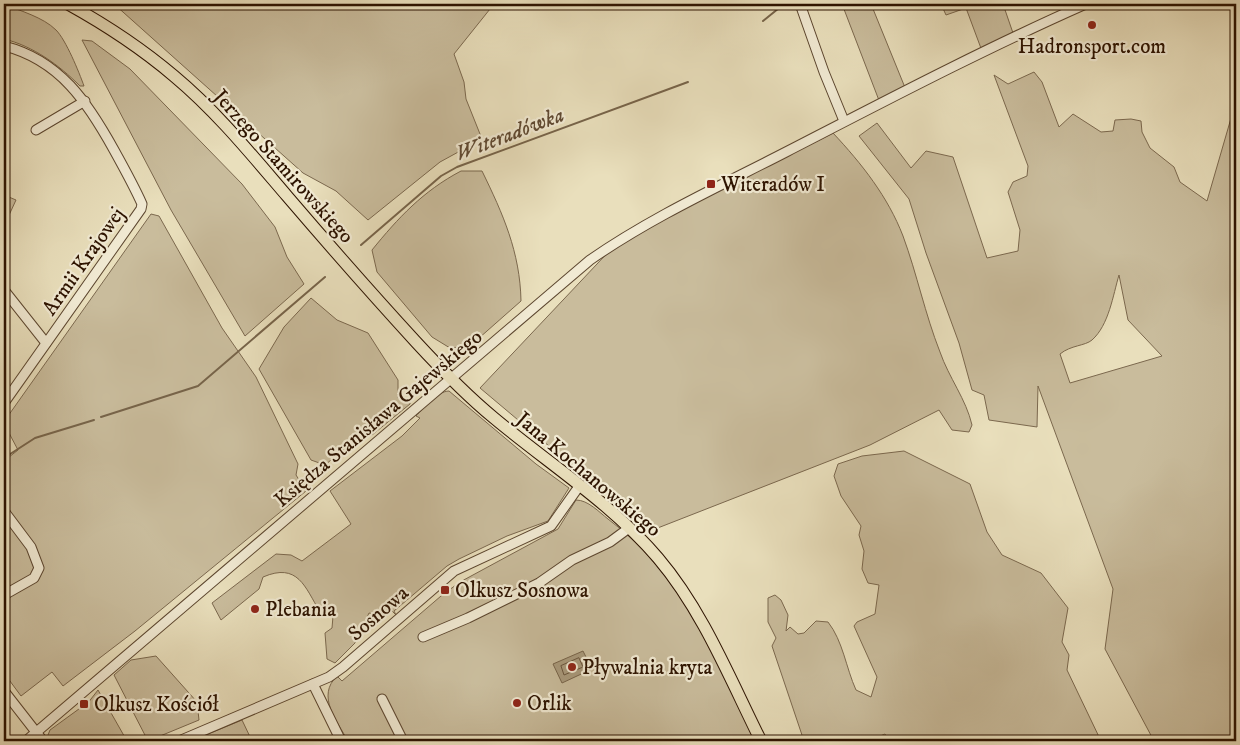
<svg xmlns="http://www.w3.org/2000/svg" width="1240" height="745" viewBox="0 0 1240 745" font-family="'IM FELL DW Pica',serif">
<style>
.green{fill:#c9bc9c;stroke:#7b684e;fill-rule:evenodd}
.water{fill:#a99a7c;stroke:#77644a}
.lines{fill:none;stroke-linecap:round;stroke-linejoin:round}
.shore{stroke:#6b563e;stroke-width:1}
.stream{stroke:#77644a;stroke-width:2}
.minor-casing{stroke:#5c462f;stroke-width:11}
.major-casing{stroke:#2d1300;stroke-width:13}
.minor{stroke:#f1ead3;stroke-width:9}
.major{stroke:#e9dfbc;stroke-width:11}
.poi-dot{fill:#8f2418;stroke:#f1ead3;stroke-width:2}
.labels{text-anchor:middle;stroke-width:4.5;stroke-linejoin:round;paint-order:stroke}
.poi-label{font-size:21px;fill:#2d1300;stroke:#f1ead3;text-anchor:start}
.street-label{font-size:21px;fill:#2d1300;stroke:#f1ead3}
.water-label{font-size:22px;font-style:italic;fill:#5f4932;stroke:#f1ead3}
</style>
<rect width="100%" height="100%" fill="#e9dfbc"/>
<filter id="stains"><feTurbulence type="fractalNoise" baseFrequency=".004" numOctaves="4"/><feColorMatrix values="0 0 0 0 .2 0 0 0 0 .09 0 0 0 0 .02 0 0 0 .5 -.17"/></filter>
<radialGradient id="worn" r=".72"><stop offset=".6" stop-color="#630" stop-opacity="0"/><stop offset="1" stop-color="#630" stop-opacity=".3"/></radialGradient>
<!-- green -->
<g class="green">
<path d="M4 4C20 11 43 17 56 30 66 40 79 72 84 86H80C59 65 33 46 4 39Z"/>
<polygon points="114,4 494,4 454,54 464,82 466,99 482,139 440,162 368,220 336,191 303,173"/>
<polygon points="842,4 871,4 906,90 880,103"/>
<polygon points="941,4 1003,4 1014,36 982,51 966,8 946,15"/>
<polygon points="82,40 92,41 130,69 242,184 275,227 287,257 304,284 245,336 171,210"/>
<path d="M1034 72 1042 82 1059 127 1073 114 1101 132 1113 131 1115 120 1131 119 1141 121 1142 132 1150 148 1174 167 1180 182 1207 201 1236 101V741H1154L1105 649 1113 589 1038 386 1037 427 989 420 984 395 972 390 959 343 926 253 909 199 859 136 877 123 911 168 926 151 953 157 987 258 1018 251 1020 230 1008 192 1013 182 1027 176 1028 166 994 75 1008 84ZM1119 275 1128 320 1162 356 1070 383 1060 354C1071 345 1085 346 1092 340 1109 325 1113 295 1119 275Z"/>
<path d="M833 133C862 164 888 197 903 236 917 274 925 314 940 352 949 378 966 399 972 425L969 432 952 430 939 410 870 445 650 531 480 388 614 246 657 221Z"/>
<path d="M461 171H482C503 214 520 252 521 301L470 346 450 348 432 337 377 272 372 250C398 218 423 191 461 171Z"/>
<polygon points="4,195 16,200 4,226"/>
<polygon points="151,214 159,216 222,328 256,377 298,464 296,475 306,491 135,631 63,686 52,672 21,696 4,673 4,461 18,450 9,433 8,416"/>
<polygon points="311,298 337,320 368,333 398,380 398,398 410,401 410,404 372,435 350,444 325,465 311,460 259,369 284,327"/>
<path d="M449 391 536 464 569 488 548 521 507 536 459 559 447 566 394 611 396 615 389 608 378 615 369 613 355 643 335 663 327 659 325 633 332 628 333 616 320 612C305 587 298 562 263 577L259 589 221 620 212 603 276 554 291 555 302 561 351 524 330 491 402 436 420 418 416 416C424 408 438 391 449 391Z"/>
<path d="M904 451 970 484 987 532 1002 555 1041 573 1068 608 1062 642 1069 655 1067 670 1101 741H890L885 734 868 741H804L772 646 776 638 768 622V598L775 595 781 600 788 615 786 631 790 627 798 634 804 633 816 621 828 622C843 641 846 668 856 690L871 697 877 677 854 626 857 622 875 614 879 585 868 583 862 569 864 551 859 535 861 526 841 496 834 476 838 464 862 456Z"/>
<path d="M576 500C588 500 599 512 608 519 682 574 716 661 756 741H348C337 721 316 696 337 676L342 681 441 596 460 582 558 529Z"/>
<polygon points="156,656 197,702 199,720 148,741 114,675 131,660"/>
<polygon points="98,690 127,741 50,741 48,735 50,730 83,706 84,708"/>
<polygon points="242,720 252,741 191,741"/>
</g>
<!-- water -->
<polygon class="water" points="583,651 592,669 562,683 553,664"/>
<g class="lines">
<!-- shore -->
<polygon class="shore" points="579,658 583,667 564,675 561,666"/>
<!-- stream -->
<g class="stream">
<polyline points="763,21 784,4"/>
<polyline points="361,245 441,176 457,167 688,82"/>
<polyline points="101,417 198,386 325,277"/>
<polyline points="4,458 35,438 94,420"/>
</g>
<defs>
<g id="minor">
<polyline points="800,4 824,72 844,121"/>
<path d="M4 46C60 60 88 103 114 150 124 168 134 186 142 204L141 209 4 403"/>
<polyline points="36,130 85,101"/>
<polyline points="4,290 46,343"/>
<polyline points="4,511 31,547 39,568 34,578 4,595"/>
<polyline points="423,637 468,618 539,583 572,560 610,542 629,528"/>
<polyline points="313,684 341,741"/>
<polyline points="4,691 43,741"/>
<polyline points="382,699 403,741"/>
<path d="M26 741 590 260C652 217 720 186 786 152 885 101 984 49 1086 4"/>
<polyline points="179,741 329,677 343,667 454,571 551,526 580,485"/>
</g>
<path id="major" d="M68 4C106 25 141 48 174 76 216 111 251 154 287 196 329 245 372 294 416 342 440 368 466 395 494 418 549 464 611 503 658 558 703 611 730 679 761 741"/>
</defs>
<!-- minor casing -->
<use href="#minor" class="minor-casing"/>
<!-- major casing -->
<use href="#major" class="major-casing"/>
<!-- minor -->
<use href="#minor" class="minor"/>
<!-- major -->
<use href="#major" class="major"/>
</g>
<!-- markers -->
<g class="poi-dot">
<circle cx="1092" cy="25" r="5"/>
<rect x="706" y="179" width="10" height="10" rx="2.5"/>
<rect x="440" y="585" width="10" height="10" rx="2.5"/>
<circle cx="255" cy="609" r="5"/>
<circle cx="572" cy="667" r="5"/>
<circle cx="517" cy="703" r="5"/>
<rect x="79" y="699" width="10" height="10" rx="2.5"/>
</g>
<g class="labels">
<!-- poi labels -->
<g class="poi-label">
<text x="1092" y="53" text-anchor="middle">Hadronsport.com</text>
<text x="721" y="191">Witeradów I</text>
<text x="455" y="597">Olkusz Sosnowa</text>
<text x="265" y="616">Plebania</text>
<text x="582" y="674">Pływalnia kryta</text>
<text x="527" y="710">Orlik</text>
<text x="94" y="711">Olkusz Kościół</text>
</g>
<!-- street labels -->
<g class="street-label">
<text transform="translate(284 166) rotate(48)" y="7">Jerzego Stamirowskiego</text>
<text transform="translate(83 261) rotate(-55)" y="7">Armii Krajowej</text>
<text transform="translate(378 418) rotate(-40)" y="7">Księdza Stanisława Gajewskiego</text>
<text transform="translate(589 474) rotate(40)" y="7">Jana Kochanowskiego</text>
<text transform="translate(378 613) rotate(-41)" y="7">Sosnowa</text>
</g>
<!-- water labels -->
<g class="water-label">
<text transform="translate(509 133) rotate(-21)" y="8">Witeradówka</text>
</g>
</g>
<!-- margin -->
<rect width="1240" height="745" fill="none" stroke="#e9dfbc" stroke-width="20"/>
<rect x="5" y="5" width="1230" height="735" fill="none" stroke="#2d1300" stroke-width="2.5"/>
<rect x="10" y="10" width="1220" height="725" fill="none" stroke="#2d1300"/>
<rect width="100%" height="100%" filter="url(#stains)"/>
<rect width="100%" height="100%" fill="url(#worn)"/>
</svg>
